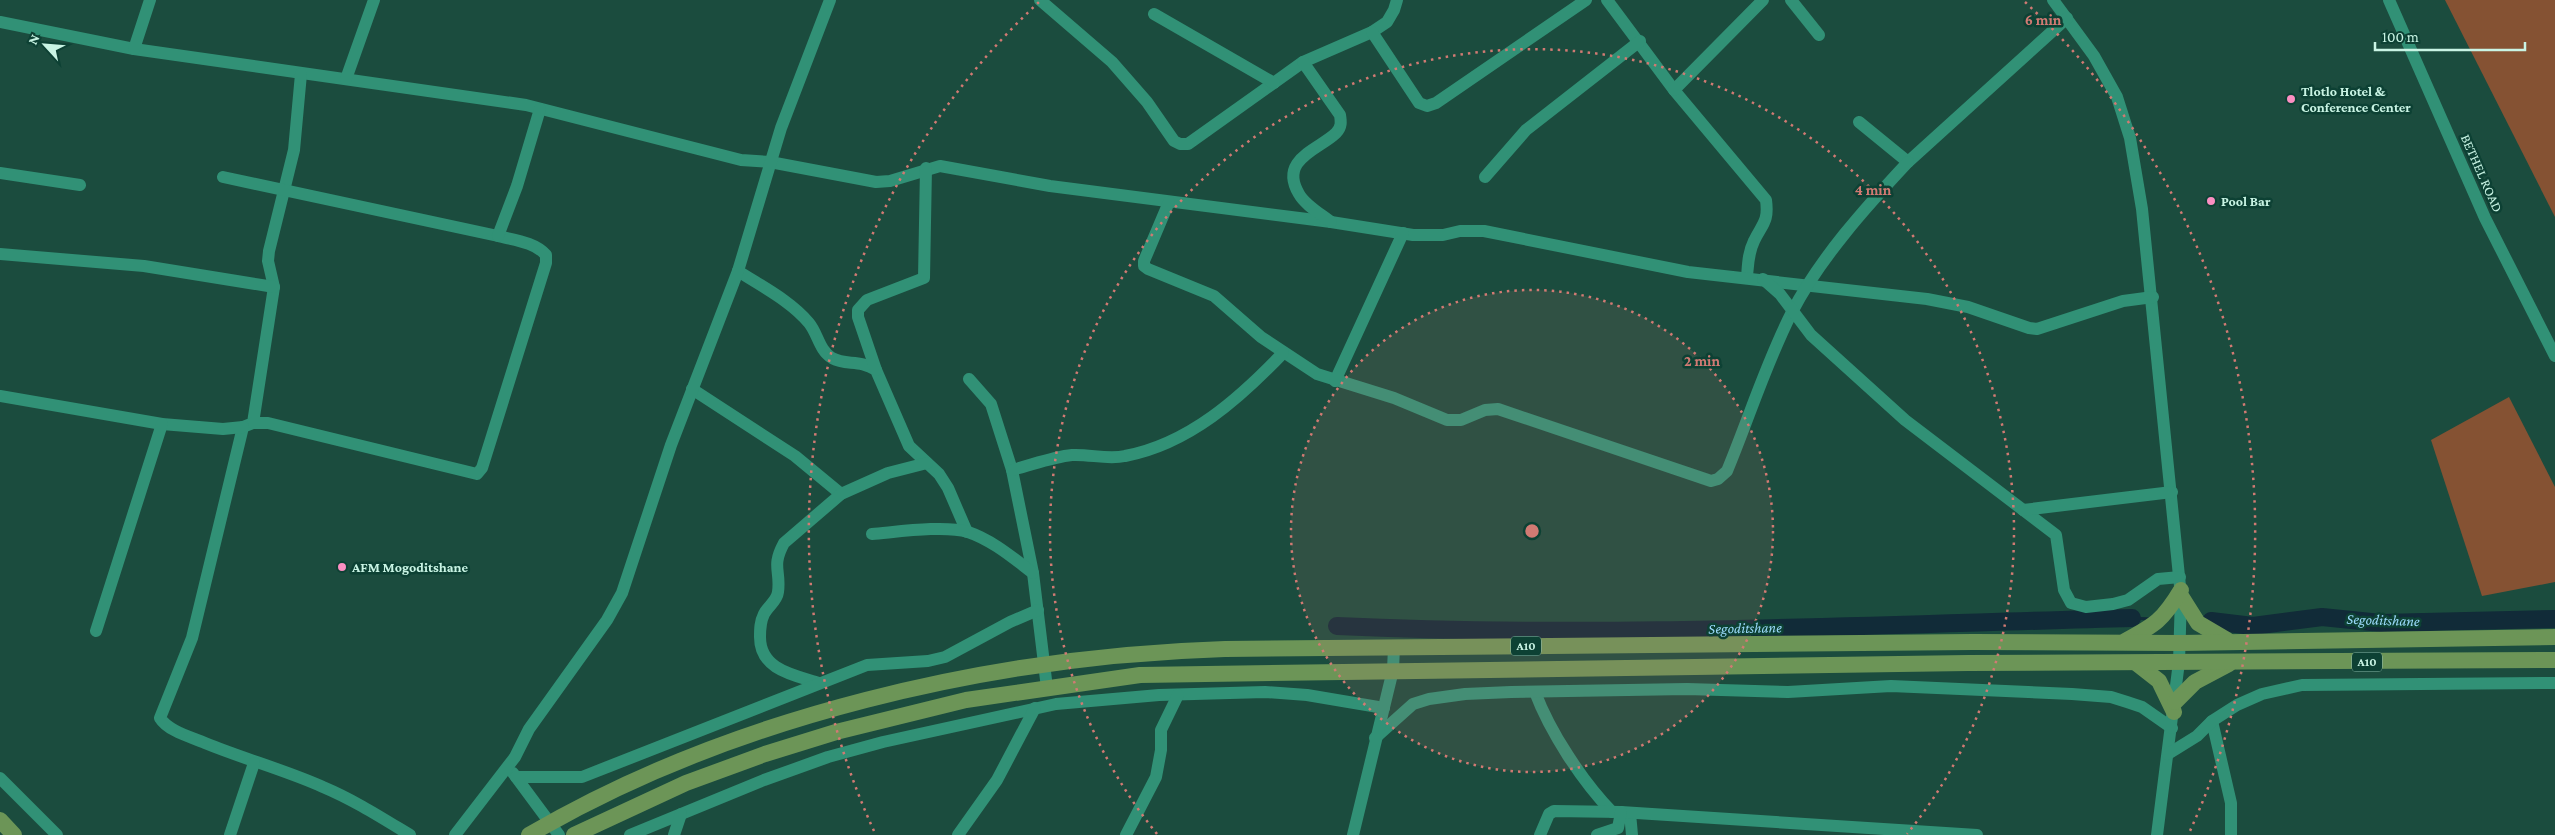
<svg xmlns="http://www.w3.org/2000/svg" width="2555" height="835" viewBox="0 0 2555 835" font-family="'Crimson Pro',serif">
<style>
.green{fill:#855233}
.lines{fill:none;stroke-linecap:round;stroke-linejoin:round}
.stream{stroke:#112b38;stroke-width:3}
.river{stroke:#112b38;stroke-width:18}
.minor{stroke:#319176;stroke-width:12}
.major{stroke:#6c9557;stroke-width:16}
.ring{fill:none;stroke:#d17a73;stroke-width:2.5;stroke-dasharray:2.5 5}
.poi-dot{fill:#fc8fc2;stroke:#0d4134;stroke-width:2}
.labels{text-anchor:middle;stroke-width:5;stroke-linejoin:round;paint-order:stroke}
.shield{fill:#0d4134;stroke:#91beaf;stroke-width:1}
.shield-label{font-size:12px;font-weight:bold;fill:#c9f4e4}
.poi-label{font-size:14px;font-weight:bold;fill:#c9f4e4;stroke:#0d4134;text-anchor:start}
.street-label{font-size:14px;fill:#c9f4e4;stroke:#0d4134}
.water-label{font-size:15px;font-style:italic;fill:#9ad9f9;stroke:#0d4134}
.centre{fill:#d17a73;stroke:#0d4134;stroke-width:2.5}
.ring-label{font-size:15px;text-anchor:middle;font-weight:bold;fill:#d17a73;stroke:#0d4134;stroke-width:5;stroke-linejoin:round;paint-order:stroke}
</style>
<rect width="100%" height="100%" fill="#1b4c3e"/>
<!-- green -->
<g class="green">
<polygon points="2445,0 2555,0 2555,217"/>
<polygon points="2509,397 2555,487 2555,582 2482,596 2431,440"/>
</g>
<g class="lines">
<!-- stream -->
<polyline class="stream" points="2132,618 2151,619"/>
<!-- river -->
<g class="river">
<polyline points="2211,621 2253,626 2322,617 2381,623 2555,619"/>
<path d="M1337 626C1602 638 1867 625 2132 618"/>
</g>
<!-- minor -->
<g class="minor">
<polyline points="1040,0 1112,62 1147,102 1174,141 1180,144 1188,144 1303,62 1372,32 1387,22 1394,10 1397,0"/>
<path d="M1607 0 1674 90 1766 200C1769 222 1762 224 1754 241 1748 253 1748 265 1747 277"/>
<polyline points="1791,0 1819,35"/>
<polyline points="2053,0 2094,56 2117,97 2130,138 2142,209 2181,596 2179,662 2157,835"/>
<polyline points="2389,0 2485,218 2555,356"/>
<polyline points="1154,14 1274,83"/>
<polyline points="0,22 134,49 526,105 741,160 770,162 876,182 890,181 940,166 1050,186 1331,222 1413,235 1443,235 1460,231 1484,231 1688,272 1927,299 1968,307 2029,328 2037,329 2123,301 2153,297"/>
<polyline points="1372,32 1419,103 1427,106 1436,103 1586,0"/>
<polyline points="134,49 150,0"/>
<path d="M1303 62 1340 115C1341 121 1342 127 1336 133 1320 149 1278 159 1299 194 1305 205 1321 214 1331 222"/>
<path d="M301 74 294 150 269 251 268 261 274 287 253 423 243 427 192 638 160 718C168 731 191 737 205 743 244 759 285 770 323 787 354 800 382 818 410 835"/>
<polyline points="346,79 374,0"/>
<polyline points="1674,90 1763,0"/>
<polyline points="1859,122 1908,162 2067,18"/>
<polyline points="0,173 80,185"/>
<path d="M223 177 498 236C513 240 535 242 546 255V263L482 468 477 474 268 423H253"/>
<polyline points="1485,177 1526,130 1640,41"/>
<path d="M1169 202 1144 261V266L1148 269 1214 296 1261 337 1317 374 1394 398 1447 420H1461L1485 410 1498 409 1711 481 1718 479 1727 471C1749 418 1766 363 1792 312 1820 258 1866 207 1908 162"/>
<polyline points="498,236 517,186 540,109"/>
<polyline points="0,254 144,266 274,287"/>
<path d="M738 271C761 286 791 301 809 323 818 334 819 350 832 358 846 366 859 359 876 370L909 446 939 474 948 488 967 532"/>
<polyline points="1763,279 1780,294 1811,335 1905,420 2056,535 2064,590 2071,603 2086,607 2113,604 2128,600 2158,579 2180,577"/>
<polyline points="876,370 858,317 858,310 867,300 924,278 926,168"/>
<polyline points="969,379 991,404 1012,470 1033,573 1047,688"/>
<polyline points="1335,381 1403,233"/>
<polyline points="692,389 795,456 841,494"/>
<polyline points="0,396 162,424 223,429 243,427"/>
<path d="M1012 470C1032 465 1052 457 1072 455 1090 454 1108 460 1125 456 1189 444 1240 398 1283 353"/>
<polyline points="2023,510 2172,492"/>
<path d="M872 534C897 532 944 525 968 532 992 540 1013 558 1033 573"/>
<polyline points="96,631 162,424"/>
<path d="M819 683C794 675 760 670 760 637 760 629 760 622 764 614 768 606 777 601 778 592 781 570 771 567 784 543L841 494 888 473 927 463"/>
<path d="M1535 692C1550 732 1582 781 1612 812"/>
<polyline points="2212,721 2231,803 2231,835"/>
<polyline points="1375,738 1413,704 1429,699 1465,694 1511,692 1687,689 1788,692 1891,686 2072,694 2111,697 2127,702 2142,707 2172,728"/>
<polyline points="2168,754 2197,736 2212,721 2237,705 2262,694 2302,685 2555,683"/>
<polyline points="513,773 559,835"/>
<polyline points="516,777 582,777 867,665 928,661 945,657 1010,622 1038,610"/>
<polyline points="0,778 57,835"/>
<polyline points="1630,813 1632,835"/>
<polyline points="230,835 254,763"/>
<polyline points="455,835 515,757 529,729 607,620 622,593 671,445 738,271 781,128 830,0"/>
<polyline points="630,835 764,780 828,757 883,742 1056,704 1159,695 1265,692 1307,695 1384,708"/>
<polyline points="674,835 681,814"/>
<polyline points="958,835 997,780 1035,708"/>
<polyline points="1126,835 1156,777 1161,750 1161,730 1178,695"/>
<polyline points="1353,835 1393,670 1394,647"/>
<polyline points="1540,835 1549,814 1554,811 1621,812 1977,835"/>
<polyline points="1597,835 1618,828 1621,812"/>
</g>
<!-- major -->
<g class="major">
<polyline points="2181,596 2198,623 2227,640"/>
<path d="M2125 641C2155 625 2163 620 2181 590"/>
<polyline points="2136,663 2159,681 2174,712"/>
<polyline points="2175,702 2195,682 2229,664"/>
<polyline points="0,820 14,835"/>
<path d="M529 835C732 716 992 656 1225 649L1973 642 2181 643 2555 637"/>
<polyline points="574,835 686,783 765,754 836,732 966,700 1140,675 1968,663 2555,660"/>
</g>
</g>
<!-- distance rings -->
<circle cx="1532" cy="531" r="241" fill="#d17a73" fill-opacity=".12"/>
<g class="ring">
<circle cx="1532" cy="531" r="241"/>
<path d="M1157 834A482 482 0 1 1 1907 834"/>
<path d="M874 831A723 723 0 0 1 1039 2M2025 2A723 723 0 0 1 2190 831"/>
</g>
<!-- markers -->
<g class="poi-dot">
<circle cx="2291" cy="99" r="5"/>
<circle cx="2211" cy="201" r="5"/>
<circle cx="342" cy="567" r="5"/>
</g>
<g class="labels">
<!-- shield labels -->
<g class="shield">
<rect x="1511" y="636.5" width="30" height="19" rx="4"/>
<rect x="2352" y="652.5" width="30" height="19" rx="4"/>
</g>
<g class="shield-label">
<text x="1526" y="650">A10</text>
<text x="2367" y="666">A10</text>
</g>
<!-- poi labels -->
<g class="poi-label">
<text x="2301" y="96">Tlotlo Hotel &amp;<tspan x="2301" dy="16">Conference Center</tspan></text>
<text x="2221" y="206">Pool Bar</text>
<text x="352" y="572">AFM Mogoditshane</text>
</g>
<!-- street labels -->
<g class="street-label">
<text transform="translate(2482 173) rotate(66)" y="5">BETHEL ROAD</text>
</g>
<!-- water labels -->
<g class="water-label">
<text transform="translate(2383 620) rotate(2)" y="5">Segoditshane</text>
<text transform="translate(1745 628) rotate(-1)" y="5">Segoditshane</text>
</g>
</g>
<circle cx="1532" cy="531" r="8" class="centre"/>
<g class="ring-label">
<text x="2043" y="25">6 min</text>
<text x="1873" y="195">4 min</text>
<text x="1702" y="366">2 min</text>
</g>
<!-- north arrow -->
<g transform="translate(45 45) rotate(296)" stroke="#0d4134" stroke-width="4" paint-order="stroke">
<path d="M0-4L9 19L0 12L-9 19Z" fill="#c9f4e4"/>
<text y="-8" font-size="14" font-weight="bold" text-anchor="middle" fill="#c9f4e4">N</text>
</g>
<!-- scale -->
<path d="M2375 42v8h150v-8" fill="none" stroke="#c9f4e4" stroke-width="2.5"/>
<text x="2382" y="42" font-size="15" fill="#c9f4e4" stroke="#0d4134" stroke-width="4" paint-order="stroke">100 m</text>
</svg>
